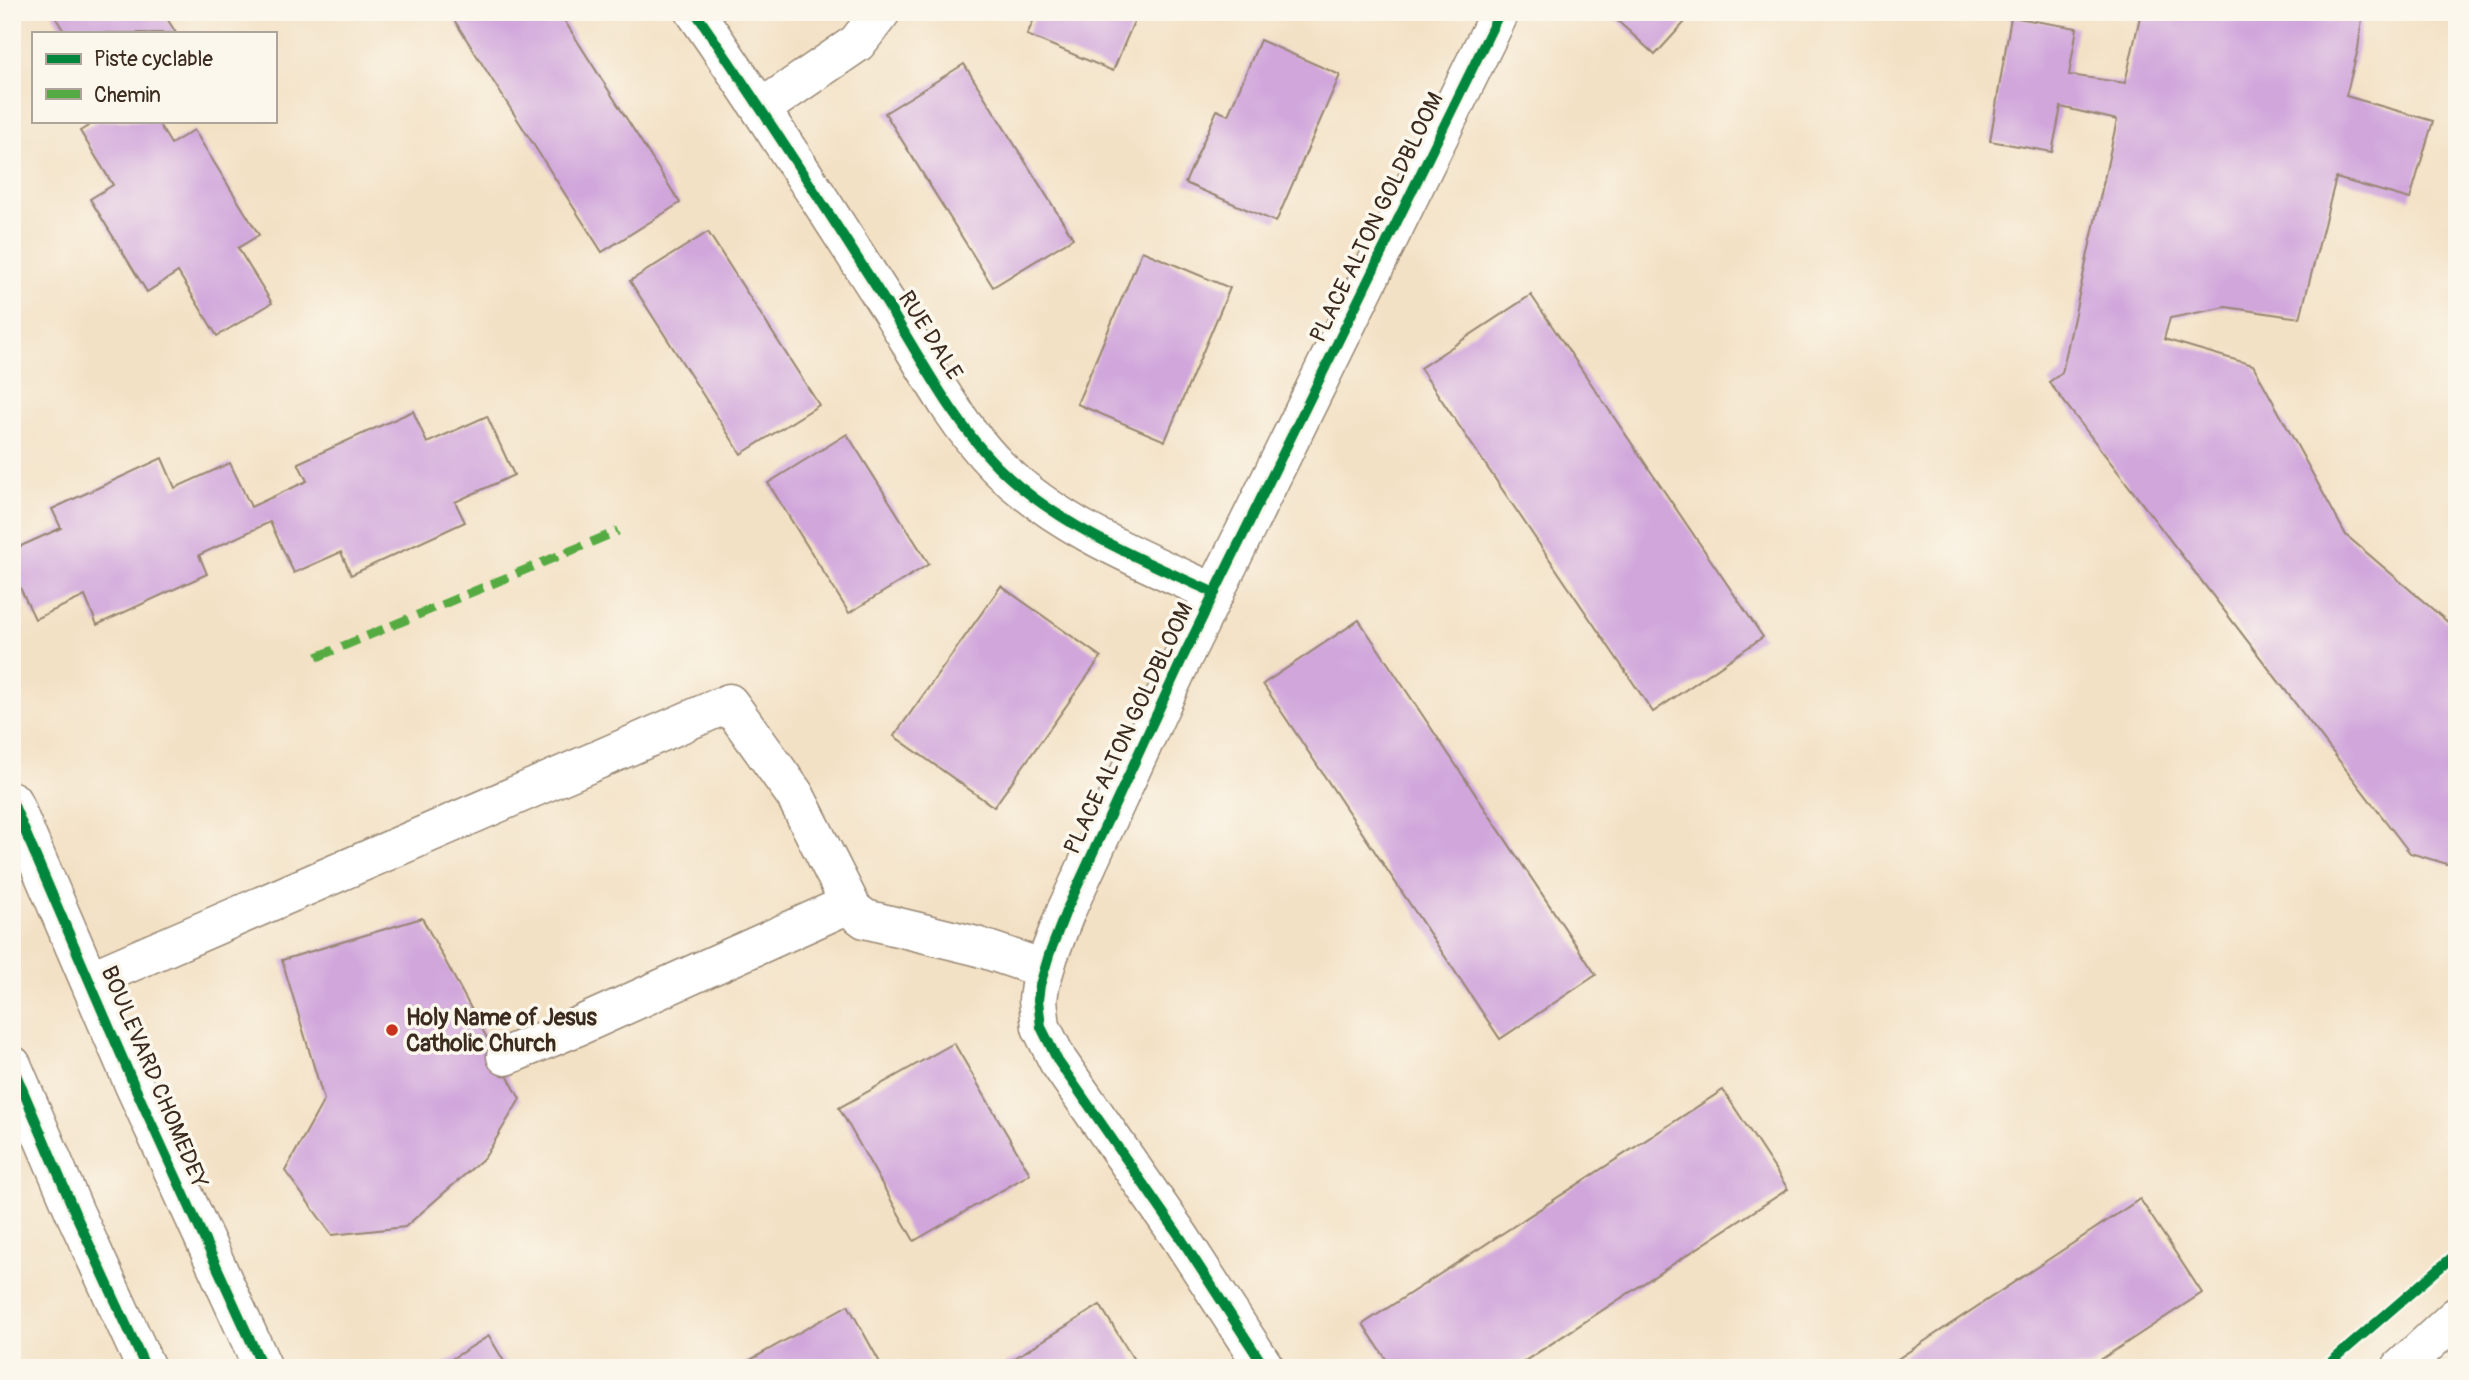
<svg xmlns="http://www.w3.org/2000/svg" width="2469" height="1380" viewBox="0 0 2469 1380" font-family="Pangolin,sans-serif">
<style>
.building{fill:#d0a6db}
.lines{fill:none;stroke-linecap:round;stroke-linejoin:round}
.minor-casing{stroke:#978672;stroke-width:41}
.minor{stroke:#fff;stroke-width:38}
.quiet{stroke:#55ab43;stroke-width:9;stroke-dasharray:18 9;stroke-linecap:butt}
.cycleway-casing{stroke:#fbf7ec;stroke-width:15}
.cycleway{stroke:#00873e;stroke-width:10}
.poi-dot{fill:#c8321e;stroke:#fbf7ec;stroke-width:2.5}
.labels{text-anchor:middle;stroke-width:7;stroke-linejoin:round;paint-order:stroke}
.street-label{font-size:23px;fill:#3b2a1e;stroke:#fbf7ec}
.poi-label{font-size:23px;font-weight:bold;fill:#3b2a1e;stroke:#fbf7ec;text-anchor:start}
</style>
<rect width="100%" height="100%" fill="#fbf7ec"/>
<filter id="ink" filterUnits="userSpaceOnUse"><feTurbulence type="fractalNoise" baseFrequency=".0143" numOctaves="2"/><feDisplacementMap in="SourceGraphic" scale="14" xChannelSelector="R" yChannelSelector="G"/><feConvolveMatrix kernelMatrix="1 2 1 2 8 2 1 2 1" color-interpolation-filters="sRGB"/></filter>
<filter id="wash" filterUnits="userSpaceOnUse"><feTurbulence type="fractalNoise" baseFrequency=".00686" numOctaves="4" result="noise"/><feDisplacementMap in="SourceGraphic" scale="28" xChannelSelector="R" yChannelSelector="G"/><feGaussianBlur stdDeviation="1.57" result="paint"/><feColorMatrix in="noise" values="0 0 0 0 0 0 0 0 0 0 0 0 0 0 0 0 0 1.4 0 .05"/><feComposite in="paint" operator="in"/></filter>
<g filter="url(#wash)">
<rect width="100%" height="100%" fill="#f3e1c5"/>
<g id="blocks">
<!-- building -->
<g class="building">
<polygon points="52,12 163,12 176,33 65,33"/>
<polygon points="449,12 559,12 680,203 602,252"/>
<polygon points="1037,12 1138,12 1113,71 1027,35"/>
<polygon points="1608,12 1694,12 1655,55"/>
<polygon points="2141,12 2363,12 2358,49 2346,96 2433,121 2410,199 2336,178 2300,318 2226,307 2170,318 2164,339 2253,365 2346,535 2457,630 2457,867 2410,853 2049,382 2062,373 2117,120 2061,107 2052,152 1990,141 2011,17 2077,28 2069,75 2125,83"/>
<polygon points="1260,40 1340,75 1276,222 1185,183 1217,110 1228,115"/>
<polygon points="964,64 1073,238 993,287 885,113"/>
<polygon points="97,121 157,121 171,144 194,130 259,235 238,248 272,303 217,336 178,272 147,292 90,199 113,185 80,131"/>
<polygon points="708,232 819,405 741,454 630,281"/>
<polygon points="1142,251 1230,288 1165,441 1077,404"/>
<polygon points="1531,295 1763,637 1653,712 1420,368"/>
<polygon points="413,411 427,443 487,416 514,475 455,502 465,522 351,575 341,552 294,573 270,522 199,555 207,574 97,625 85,596 35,619 12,571 12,550 61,528 52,509 162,458 175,488 230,463 251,507 307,481 298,463"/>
<polygon points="847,434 929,564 849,613 768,483"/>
<polygon points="1001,586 1101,657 994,807 894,736"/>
<polygon points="1359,620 1596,975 1500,1039 1263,684"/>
<polygon points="422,918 520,1099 485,1157 405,1227 332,1235 285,1171 324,1100 282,960"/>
<polygon points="954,1043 1030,1174 914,1241 839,1108"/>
<polygon points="1723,1090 1788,1189 1514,1368 1392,1368 1363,1324"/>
<polygon points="2140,1199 2202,1293 2088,1368 1884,1368"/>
<polygon points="848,1305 883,1368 736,1368"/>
<polygon points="1100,1305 1139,1368 999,1368"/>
<polygon points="489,1336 508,1368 437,1368"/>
</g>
</g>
</g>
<g filter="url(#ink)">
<use href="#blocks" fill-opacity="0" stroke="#978672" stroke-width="2"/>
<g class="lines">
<defs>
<g id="minor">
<path d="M695 12C762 108 824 206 887 304 920 357 953 421 997 466 1056 525 1139 559 1215 593"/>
<polyline points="762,108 857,43 881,12"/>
<polyline points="12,801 134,1085 263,1368"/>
<polyline points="90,980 729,703 795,795 853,910 865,919 976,946 1044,969"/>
<polyline points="506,1056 581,1025 849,904"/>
<polyline points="12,1065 75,1213 146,1368"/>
<polyline points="1265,1368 1180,1237 1058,1061 1041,1027 1038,1000 1040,985 1049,955 1066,911 1183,657 1500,12"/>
<polyline points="2401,1368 2457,1316"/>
</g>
</defs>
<!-- minor casing -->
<use href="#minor" class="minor-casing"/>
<!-- minor -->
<use href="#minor" class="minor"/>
<!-- quiet -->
<polyline class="quiet" points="317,657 618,531"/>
<defs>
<g id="cycleway">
<path d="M695 12C762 108 824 206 887 304 920 357 953 421 997 466 1056 525 1139 559 1215 593"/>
<polyline points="12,801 134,1085 263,1368"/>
<polyline points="12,1065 75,1213 146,1368"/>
<polyline points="1265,1368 1180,1237 1058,1061 1041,1027 1038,1000 1040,985 1049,955 1066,911 1183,657 1500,12"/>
<polyline points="2324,1368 2457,1253"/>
</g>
</defs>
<!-- cycleway casing -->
<use href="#cycleway" class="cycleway-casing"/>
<!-- cycleway -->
<use href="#cycleway" class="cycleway"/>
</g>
</g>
<!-- markers -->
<circle class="poi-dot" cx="392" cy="1030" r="7"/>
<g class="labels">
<!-- street labels -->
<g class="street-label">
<text transform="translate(1376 217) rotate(-64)" y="8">PLACE ALTON GOLDBLOOM</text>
<text transform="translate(931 335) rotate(58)" y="8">RUE DALE</text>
<text transform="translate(1128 728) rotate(-65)" y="8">PLACE ALTON GOLDBLOOM</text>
<text transform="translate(155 1077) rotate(67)" y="8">BOULEVARD CHOMEDEY</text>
</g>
<!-- poi labels -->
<g class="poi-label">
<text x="406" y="1025">Holy Name of Jesus<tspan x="406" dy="26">Catholic Church</tspan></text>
</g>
</g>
<!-- margin -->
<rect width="2469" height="1380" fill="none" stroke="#fbf7ec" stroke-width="42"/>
<!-- legend -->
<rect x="32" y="32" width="245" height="91" fill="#fbf7ec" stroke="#aea59a" stroke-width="2"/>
<rect x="46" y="54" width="35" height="10" fill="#00873e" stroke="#aea59a" stroke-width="2"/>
<text x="94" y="66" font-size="21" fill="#3b2a1e">Piste cyclable</text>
<rect x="46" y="89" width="35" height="10" fill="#55ab43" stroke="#aea59a" stroke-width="2"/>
<text x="94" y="102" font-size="21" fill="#3b2a1e">Chemin</text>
</svg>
